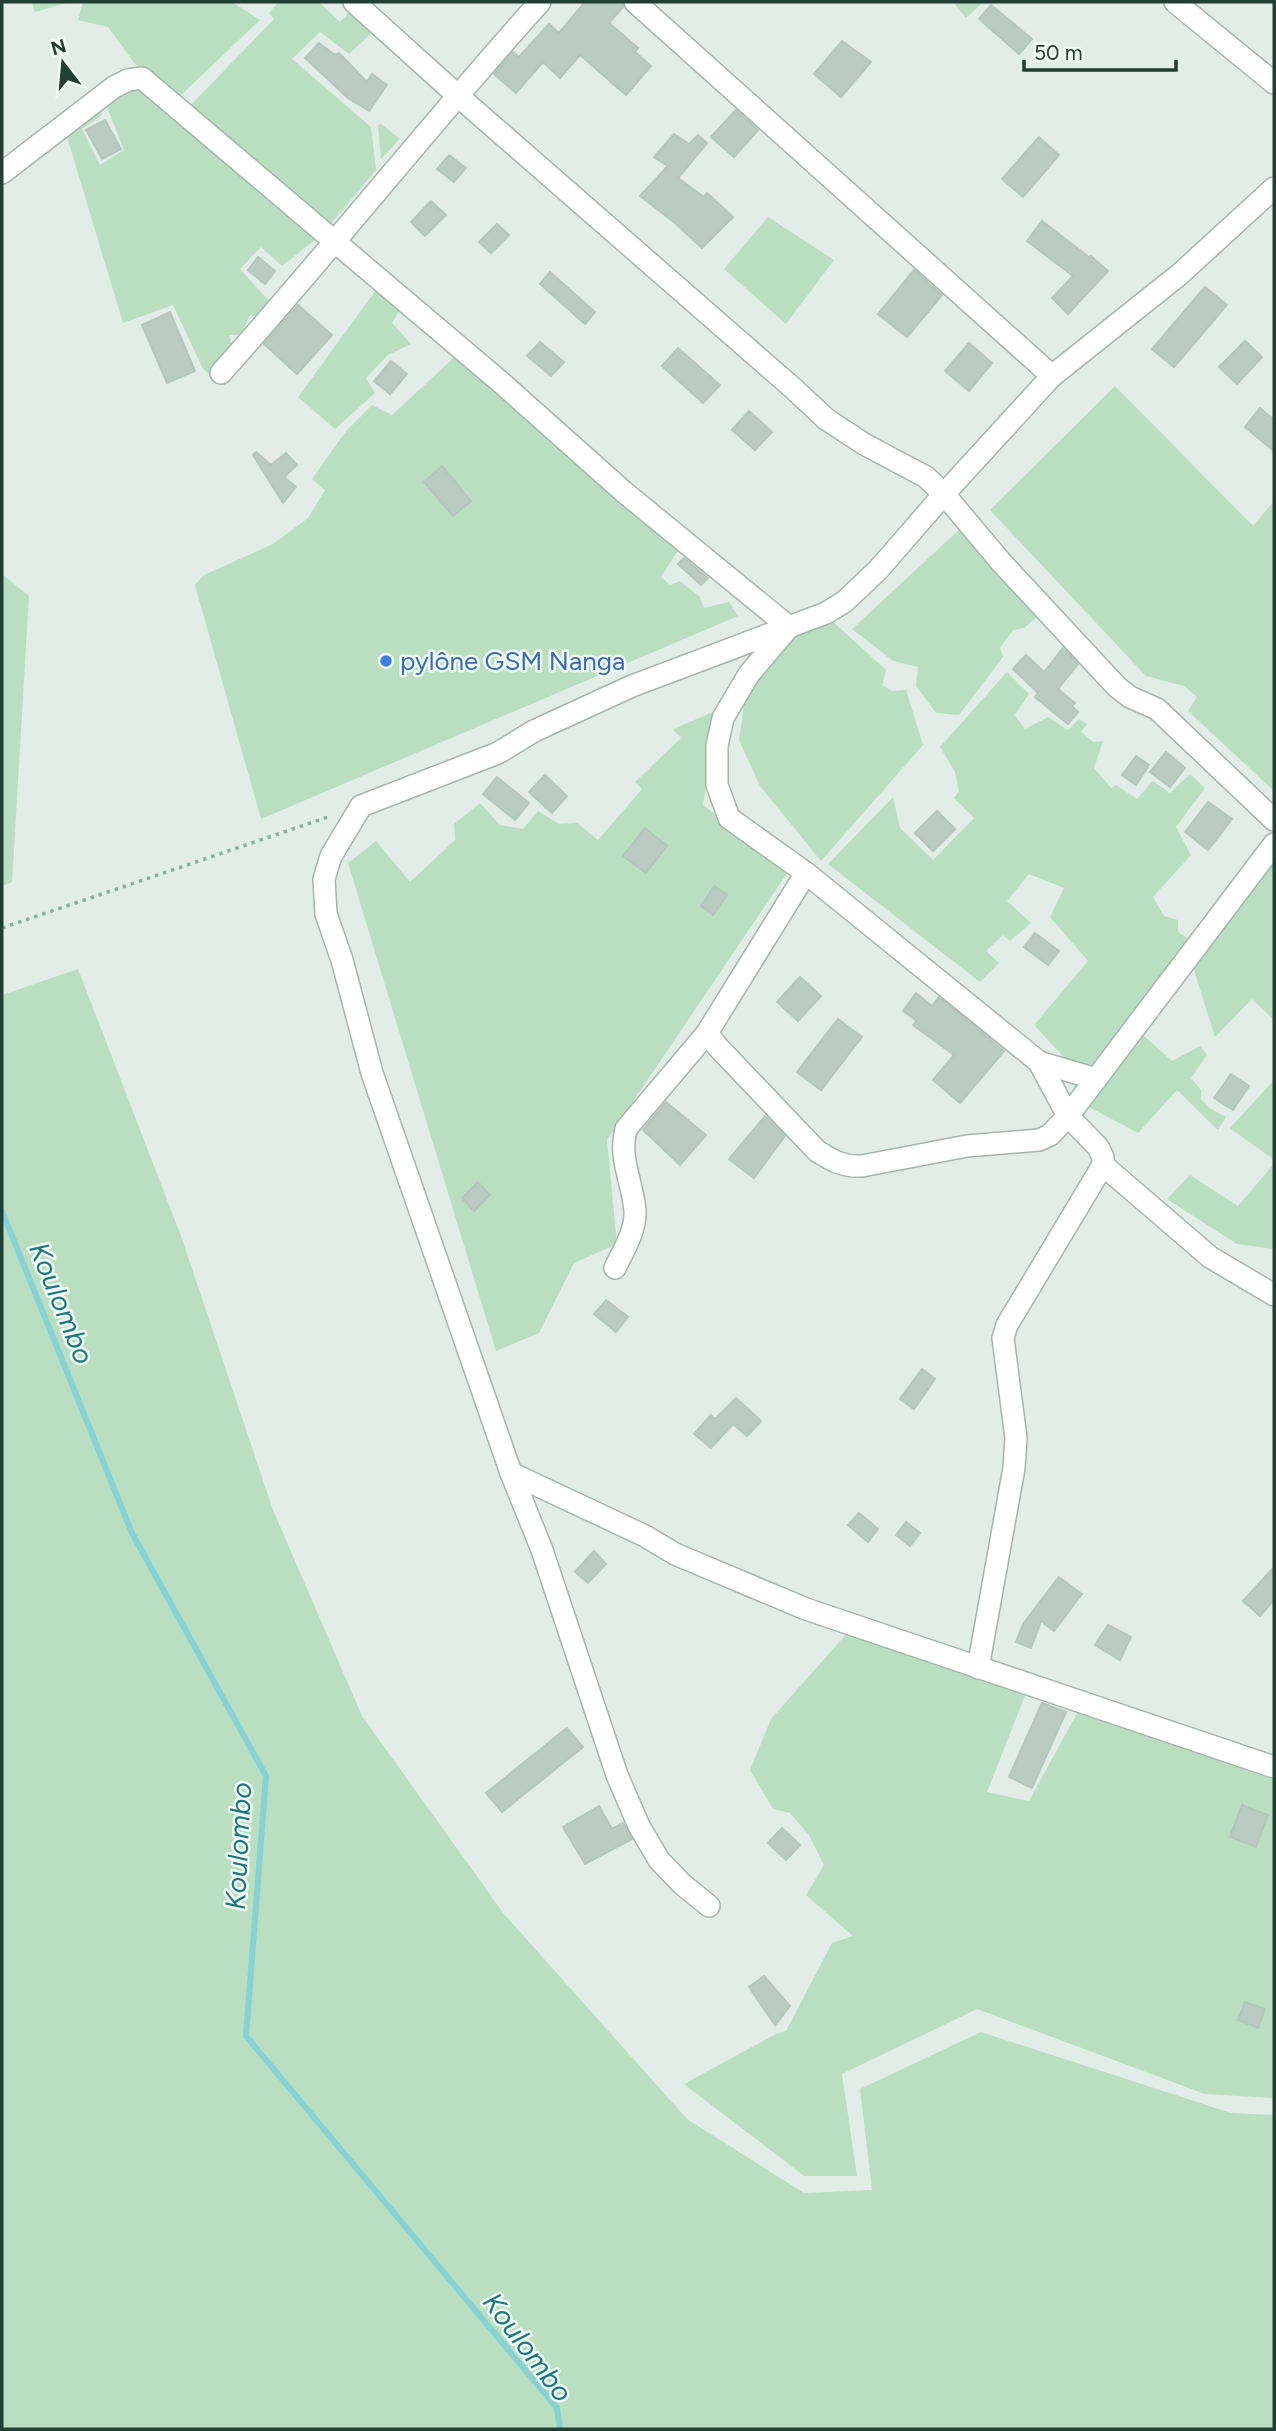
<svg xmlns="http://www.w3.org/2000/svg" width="1276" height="2431" viewBox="0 0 1276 2431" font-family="Figtree,sans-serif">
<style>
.green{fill:#b9dfc0}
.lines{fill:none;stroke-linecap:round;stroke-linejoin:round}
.stream{stroke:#86d2d5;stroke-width:6}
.building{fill:#bacbc2;stroke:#b4c7bd;stroke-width:2}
.minor-casing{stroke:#a4b5ae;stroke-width:24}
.path{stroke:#80b39d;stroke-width:3.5;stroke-dasharray:3.5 5;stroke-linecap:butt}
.minor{stroke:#fff;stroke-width:21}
.shop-dot{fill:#3f7fe0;stroke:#f3f9f5;stroke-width:2.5}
.labels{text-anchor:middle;stroke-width:5;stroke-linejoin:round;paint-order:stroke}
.shop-label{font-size:26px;fill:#366cbe;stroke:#f3f9f5;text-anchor:start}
.water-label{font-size:28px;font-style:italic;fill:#17797f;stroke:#f3f9f5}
</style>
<rect width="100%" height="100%" fill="#e2ede7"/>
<!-- green -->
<g class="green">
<polygon points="32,2 70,2 35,12"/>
<polygon points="83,2 232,2 260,20 180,96 135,64 108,27 78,20"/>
<polygon points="278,2 319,2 340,22 352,9 376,29 349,54 320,32 292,59 371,127 376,170 329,226 189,107 274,19 269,13"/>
<polygon points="953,2 983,2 966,18"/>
<polygon points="143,85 321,235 282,266 261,247 240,269 270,302 259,318 250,315 241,335 229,335 233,349 209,374 203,369 173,305 123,323 65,130 99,102 102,115 82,129 100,165 124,150 105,102"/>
<polygon points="381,124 400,139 381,159 378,125"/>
<polygon points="768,217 834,260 786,324 724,269"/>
<polygon points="376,290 402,306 392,323 411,344 388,355 366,378 375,393 335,429 298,397"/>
<polygon points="460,352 681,546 661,577 670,585 680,581 700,597 704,608 729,602 738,616 261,819 195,585 204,575 273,544 308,518 325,490 312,479 346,431 372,405 392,415"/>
<polygon points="1115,386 1253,526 1274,501 1274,791 1188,711 1197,697 1184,686 1146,676 990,510"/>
<polygon points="962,527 1038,616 1024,628 1013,630 1000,648 1003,657 959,715 936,713 916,686 918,667 893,661 852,629"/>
<polygon points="2,574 29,596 12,882 2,886"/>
<polygon points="830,619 886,670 882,685 892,691 906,690 923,745 821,861 760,786 739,740 747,687 798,630"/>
<polygon points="1007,672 1029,694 1015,715 1025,729 1048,717 1068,730 1079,719 1087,724 1081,732 1093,742 1103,741 1094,768 1111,788 1116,785 1137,799 1153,781 1170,793 1190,774 1205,788 1176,827 1191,855 1153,897 1164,916 1178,920 1178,932 1190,940 1093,1071 1072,1066 1034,1025 1088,961 1050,917 1064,888 1029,874 1007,901 1031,923 1010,941 1003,935 986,951 999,963 980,982 828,864 893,797 900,828 933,860 974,818 954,798 959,791 955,772 940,747"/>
<polygon points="718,710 703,805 788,872 607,1140 617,1244 574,1263 539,1333 496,1351 348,863 376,841 410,882 455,840 454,824 480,803 500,825 523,829 538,811 559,824 577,823 598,840 642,789 635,782 681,738 673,729"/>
<polygon points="1269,861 1274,865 1274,1020 1252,999 1215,1037 1193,967"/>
<polygon points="78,969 181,1236 273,1510 362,1716 504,1914 687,2119 804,2193 872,2190 860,2089 981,2032 1231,2113 1274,2115 1274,2429 2,2429 2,995"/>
<polygon points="1143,1035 1172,1061 1200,1046 1207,1055 1191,1078 1201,1090 1201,1099 1209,1108 1226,1117 1218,1130 1177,1090 1138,1133 1087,1106"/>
<polygon points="1274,1080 1274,1160 1230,1128"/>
<polygon points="1274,1164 1274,1249 1237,1244 1167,1199 1190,1175 1238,1206"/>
<polygon points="849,1631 1026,1693 987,1792 1029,1801 1081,1706 1274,1772 1274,2098 1205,2094 977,2009 842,2074 857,2176 804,2176 684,2084 776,2034 786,2031 832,1943 853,1936 806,1895 824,1865 809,1835 790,1813 773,1809 750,1770 771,1719"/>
</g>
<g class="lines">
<!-- stream -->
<polyline class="stream" points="2,1211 132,1533 266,1776 246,2036 557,2408 560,2429"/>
</g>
<!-- building -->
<g class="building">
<polygon points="585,2 622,2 623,7 609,23 638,48 635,52 651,66 626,95 580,55 560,78 543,62 516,93 494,74 513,52 519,57 549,24 559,33"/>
<polygon points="991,5 1032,39 1019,54 979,19"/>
<polygon points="842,41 871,62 841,97 814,74"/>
<polygon points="319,43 335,55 339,53 367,82 372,74 387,85 369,111 348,98 305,58"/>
<polygon points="736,110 758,130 734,157 711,137"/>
<polygon points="105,120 121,149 102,159 86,130"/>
<polygon points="674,134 689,144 698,135 707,143 678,178 704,197 707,193 733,217 702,248 675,223 640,196 668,166 654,157"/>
<polygon points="1039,137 1059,155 1023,197 1002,179"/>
<polygon points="449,155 466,168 454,182 437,169"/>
<polygon points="431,201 446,215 425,236 411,222"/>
<polygon points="1042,221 1090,258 1091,256 1108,271 1068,314 1052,298 1073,276 1027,241"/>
<polygon points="497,224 509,235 491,253 479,242"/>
<polygon points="258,257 275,271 265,284 248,270"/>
<polygon points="914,270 942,295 907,337 878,314"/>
<polygon points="550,272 595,312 585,324 540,284"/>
<polygon points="1205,287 1227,305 1174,367 1152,349"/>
<polygon points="298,305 332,335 297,374 264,344"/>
<polygon points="170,312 195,371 167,383 142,325"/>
<polygon points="1245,341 1262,357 1237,384 1219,367"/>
<polygon points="540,342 564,362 551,376 527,356"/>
<polygon points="969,343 992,363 969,391 945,371"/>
<polygon points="678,348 720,385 703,403 662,366"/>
<polygon points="391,361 407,374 390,394 374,381"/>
<polygon points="1260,408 1274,420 1274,451 1245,427"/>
<polygon points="749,411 772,432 755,450 732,430"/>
<polygon points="256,452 271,465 286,453 297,465 284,477 296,487 283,503 253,455"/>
<polygon points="442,466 471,501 453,516 424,482"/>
<polygon points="684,558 708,578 701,585 678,564"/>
<polygon points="1063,648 1078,664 1058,689 1075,703 1072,706 1078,712 1068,724 1035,697 1038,693 1013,669 1026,655 1044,672"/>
<polygon points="1166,752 1185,768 1170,787 1150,772"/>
<polygon points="1136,756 1149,765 1136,785 1122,775"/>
<polygon points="545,775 567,796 552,813 529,792"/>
<polygon points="497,777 529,803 515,820 483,794"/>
<polygon points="1208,802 1232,819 1208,850 1185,832"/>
<polygon points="937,811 955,829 933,851 915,833"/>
<polygon points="645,828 667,846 646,873 623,856"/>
<polygon points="714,886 727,895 713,915 701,906"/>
<polygon points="1035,933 1059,951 1048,965 1024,947"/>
<polygon points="800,977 821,996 798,1021 777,1002"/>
<polygon points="916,993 932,1006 939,997 1004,1051 960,1103 933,1080 954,1055 913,1025 917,1021 903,1011"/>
<polygon points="838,1019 862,1037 821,1090 797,1072"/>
<polygon points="1231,1074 1249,1086 1233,1110 1214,1098"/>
<polygon points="666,1102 706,1135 680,1165 643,1130"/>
<polygon points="765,1116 785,1136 754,1178 729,1159"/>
<polygon points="478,1182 490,1195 474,1211 462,1198"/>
<polygon points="606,1300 628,1317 616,1332 594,1314"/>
<polygon points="922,1369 935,1379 914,1409 900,1399"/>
<polygon points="736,1398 761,1421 747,1436 733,1424 711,1448 694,1434 711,1415 715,1419"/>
<polygon points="859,1513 878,1529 868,1542 848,1525"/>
<polygon points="906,1522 920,1533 910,1546 896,1535"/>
<polygon points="594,1551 606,1564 588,1583 575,1572"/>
<polygon points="1274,1567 1274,1600 1260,1616 1243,1601"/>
<polygon points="1059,1577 1082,1594 1054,1631 1041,1621 1031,1648 1016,1642 1023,1624"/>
<polygon points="1108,1625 1131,1637 1120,1660 1095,1645"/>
<polygon points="1042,1703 1066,1712 1032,1788 1009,1777"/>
<polygon points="567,1728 583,1747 502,1812 486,1793"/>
<polygon points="1242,1805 1268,1815 1256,1847 1230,1837"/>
<polygon points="599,1806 612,1829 623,1823 632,1839 585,1864 563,1827"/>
<polygon points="782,1828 800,1845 786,1860 768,1843"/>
<polygon points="764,1976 790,2006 775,2025 749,1987"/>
<polygon points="1245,2002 1265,2009 1258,2028 1238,2020"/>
</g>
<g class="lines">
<defs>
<g id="minor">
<polyline points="354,2 457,95 794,389 826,419 864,444 926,477 944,494 1001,562 1117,687 1130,697 1157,709 1274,820"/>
<polyline points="635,2 1052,376"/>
<polyline points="1175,2 1274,83"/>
<polyline points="2,173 114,87 128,80 142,78 504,385 624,492 789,627 749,674 723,718 717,746 717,785 729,818 806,873 1039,1062 1068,1116 1098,1147 1103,1157 1103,1165 1007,1325 1003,1338 1016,1438 1014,1468 978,1668"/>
<path d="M221 373C330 251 431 123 540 2"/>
<path d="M806 873 707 1033 717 1046 817 1151C833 1161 843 1167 862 1166L967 1146 1039 1140 1050 1135 1068 1116 1274 844"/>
<polyline points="1039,1062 1096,1079"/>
<polyline points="1103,1165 1210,1257 1274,1295"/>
<path d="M615 1268C623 1251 636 1231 635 1211 633 1183 618 1158 626 1129L707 1033"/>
<polyline points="511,1473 645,1536 675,1554 806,1609 1274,1767"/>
<polyline points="709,1906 682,1884 659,1860 639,1826 617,1775 542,1550 511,1473 372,1073 342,960 326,914 324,879 331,856 361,806 498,753 534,731 632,686 826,613 844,602 878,570 944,494 1052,376 1180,274 1274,188"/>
</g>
</defs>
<!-- minor casing -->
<use href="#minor" class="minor-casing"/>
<!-- path -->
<polyline class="path" points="2,928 331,816"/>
<!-- minor -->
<use href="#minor" class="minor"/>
</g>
<!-- markers -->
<circle class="shop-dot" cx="386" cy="661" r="7"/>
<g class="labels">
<!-- shop labels -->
<g class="shop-label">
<text x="400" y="670">pylône GSM Nanga</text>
</g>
<!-- water labels -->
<g class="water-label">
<text transform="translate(62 1303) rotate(68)" y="10">Koulombo</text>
<text transform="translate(238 1846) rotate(-87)" y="10">Koulombo</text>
<text transform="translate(528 2347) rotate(53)" y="10">Koulombo</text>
</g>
</g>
<!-- border -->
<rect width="1276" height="2431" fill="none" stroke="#213f34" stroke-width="7"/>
<!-- north arrow -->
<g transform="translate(63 63) rotate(344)" stroke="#f3f9f5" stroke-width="5" paint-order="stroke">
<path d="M0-5L12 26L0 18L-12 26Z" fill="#213f34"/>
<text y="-10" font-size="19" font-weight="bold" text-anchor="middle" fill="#213f34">N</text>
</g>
<!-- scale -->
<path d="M1024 60v10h152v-10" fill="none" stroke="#213f34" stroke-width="3.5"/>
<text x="1034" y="60" font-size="21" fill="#213f34" stroke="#f3f9f5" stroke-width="5" paint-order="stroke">50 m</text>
</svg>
